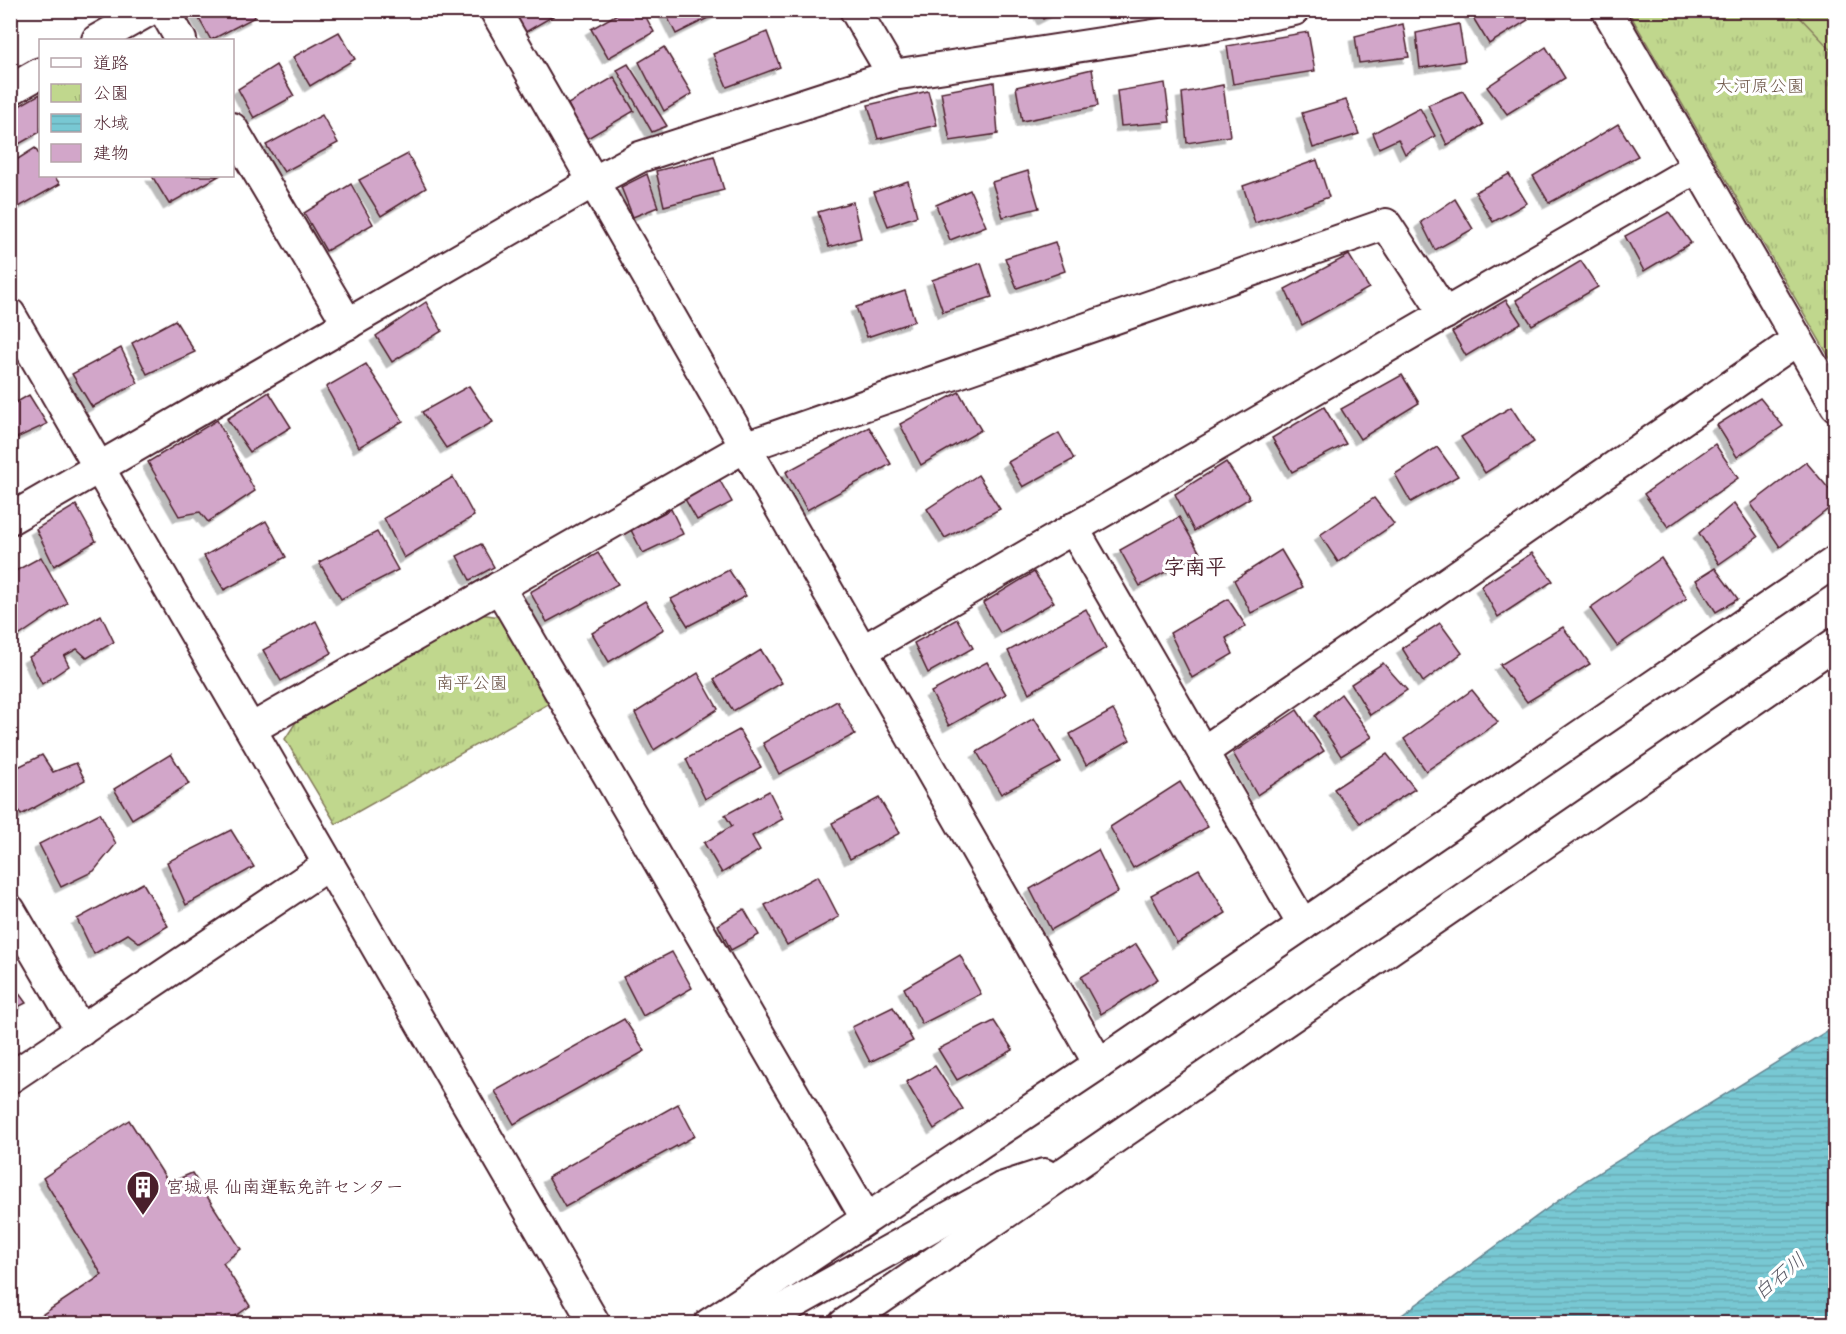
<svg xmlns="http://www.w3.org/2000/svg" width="1846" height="1334" viewBox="0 0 1846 1334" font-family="'Patrick Hand','Klee One',sans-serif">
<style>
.park{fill:url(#park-tufts);stroke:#857b5c;stroke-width:1.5}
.pitch{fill:#c0d78d;stroke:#857b5c;stroke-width:1.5}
.water{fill:url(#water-rules);stroke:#668490;stroke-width:1.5}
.building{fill:#d2a6c9;stroke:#4a1f2b;stroke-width:1.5;filter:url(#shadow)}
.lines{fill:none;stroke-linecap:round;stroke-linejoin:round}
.minor-casing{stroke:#4a1f2b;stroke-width:34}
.minor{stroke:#fff;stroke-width:30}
.labels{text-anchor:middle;stroke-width:6;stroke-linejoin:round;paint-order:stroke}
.park-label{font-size:18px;fill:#6d5648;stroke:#fff}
.poi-label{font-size:18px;fill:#4a1f2b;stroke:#fff;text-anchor:start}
.water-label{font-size:20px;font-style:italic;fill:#5a5a66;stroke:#fff}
.quarter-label{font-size:21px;font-weight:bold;fill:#4a1f2b;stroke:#fff}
</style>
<defs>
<pattern id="park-tufts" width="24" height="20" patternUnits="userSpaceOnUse" patternTransform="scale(1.5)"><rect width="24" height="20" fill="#c0d78d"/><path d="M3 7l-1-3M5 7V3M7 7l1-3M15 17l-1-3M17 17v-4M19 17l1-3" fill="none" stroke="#a6b87a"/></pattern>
<pattern id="water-rules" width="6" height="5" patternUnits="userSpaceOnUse" patternTransform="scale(1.5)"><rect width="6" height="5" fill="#78c8d3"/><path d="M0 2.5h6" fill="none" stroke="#69abb5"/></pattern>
<filter id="shadow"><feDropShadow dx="-5.5" dy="5.5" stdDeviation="0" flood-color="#0004"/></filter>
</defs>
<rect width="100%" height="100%" fill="#fff"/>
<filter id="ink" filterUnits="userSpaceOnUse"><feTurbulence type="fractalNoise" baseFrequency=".0167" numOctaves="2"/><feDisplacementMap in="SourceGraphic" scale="12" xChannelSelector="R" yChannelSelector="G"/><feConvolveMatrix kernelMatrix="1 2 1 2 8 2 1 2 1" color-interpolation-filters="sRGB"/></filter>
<g filter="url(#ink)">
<!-- park -->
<g class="park">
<polygon points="1628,11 1835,11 1835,367"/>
<polygon points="480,614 500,617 550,703 336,824 285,739 296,722"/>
</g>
<!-- pitch -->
<polygon class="pitch" points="1794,11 1835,11 1835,54"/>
<!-- water -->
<polygon class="water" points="1835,1026 1835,1323 1391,1323 1585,1181"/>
<!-- building -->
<g class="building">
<polygon points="194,10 251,10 255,17 211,40"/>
<polygon points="529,10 553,10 555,15 524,33 516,18"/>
<polygon points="624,10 642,10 654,32 608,58 591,29"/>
<polygon points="664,10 724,10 676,34"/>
<polygon points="1038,10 1060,10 1043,19"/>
<polygon points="1470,10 1522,10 1528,20 1489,44 1469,11"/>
<polygon points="1403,24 1409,57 1359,63 1355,36"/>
<polygon points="1459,24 1465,61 1420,68 1416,33"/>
<polygon points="339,32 355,59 310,86 293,57"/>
<polygon points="767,32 780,67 727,87 713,54"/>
<polygon points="1308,32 1315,71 1233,84 1227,46"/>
<polygon points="664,47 692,94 664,111 639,62"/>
<polygon points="1546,47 1565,78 1507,114 1487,87"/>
<polygon points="628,64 667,126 652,132 617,70"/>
<polygon points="276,65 294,96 254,118 238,89"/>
<polygon points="1092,69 1098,106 1022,121 1016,87"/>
<polygon points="614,77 634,111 586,139 568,104"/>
<polygon points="994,82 998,134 950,141 941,92"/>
<polygon points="1165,83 1170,122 1121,126 1117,91"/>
<polygon points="1223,85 1230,136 1187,143 1182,93"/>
<polygon points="928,91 937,125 878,139 868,105"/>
<polygon points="1463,91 1483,125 1447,145 1428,105"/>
<polygon points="40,94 40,132 10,149 10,111"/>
<polygon points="1346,100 1359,134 1313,148 1302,113"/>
<polygon points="1420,108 1435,136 1405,154 1398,139 1379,148 1373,133"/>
<polygon points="322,115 338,143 284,172 266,145"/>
<polygon points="1618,124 1638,156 1549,203 1533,176"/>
<polygon points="35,148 40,156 40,176 54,176 60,184 10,212 10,164"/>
<polygon points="408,154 426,188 381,216 359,180"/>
<polygon points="714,156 724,190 664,206 656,171"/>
<polygon points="1317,160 1329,197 1255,223 1243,186"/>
<polygon points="1028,171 1039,208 1003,217 992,182"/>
<polygon points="647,174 658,207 633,217 621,187"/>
<polygon points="1509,174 1527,203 1493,222 1475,192"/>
<polygon points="152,176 219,176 169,204"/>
<polygon points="908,181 917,216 888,226 874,192"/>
<polygon points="351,184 373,224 326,251 304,213"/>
<polygon points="970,190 986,226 950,240 936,205"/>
<polygon points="1455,199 1473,229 1435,250 1421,222"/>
<polygon points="853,202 861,238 829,247 818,212"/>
<polygon points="1669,212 1691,243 1644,271 1625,236"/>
<polygon points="1055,242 1065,271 1017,288 1005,258"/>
<polygon points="1349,255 1369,288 1302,325 1285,289"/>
<polygon points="1581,261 1598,287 1532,325 1516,300"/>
<polygon points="981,263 992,297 943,312 932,280"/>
<polygon points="905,291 915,321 867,337 856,307"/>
<polygon points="1506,300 1521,323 1466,356 1452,332"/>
<polygon points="426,302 442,331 392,362 376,336"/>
<polygon points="175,320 195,352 147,374 132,343"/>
<polygon points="121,348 138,383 92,407 72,374"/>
<polygon points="366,364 403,421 359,447 326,387"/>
<polygon points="1402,375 1419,403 1360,439 1341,409"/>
<polygon points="469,386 493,422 446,448 422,412"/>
<polygon points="269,392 291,427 250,452 227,419"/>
<polygon points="959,392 981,430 921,465 900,424"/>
<polygon points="29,395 47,424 10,441 10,406"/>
<polygon points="1760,398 1783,426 1737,457 1717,425"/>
<polygon points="1324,407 1346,444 1292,472 1272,438"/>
<polygon points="1511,407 1534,442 1485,473 1461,437"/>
<polygon points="217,420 255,491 208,522 200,512 179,516 148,462"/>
<polygon points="869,427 891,464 807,510 786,472"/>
<polygon points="1059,433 1074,459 1023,487 1008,462"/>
<polygon points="1715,444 1738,478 1668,527 1644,494"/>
<polygon points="1437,447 1458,476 1411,502 1395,474"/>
<polygon points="1226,462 1250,498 1194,531 1175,494"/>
<polygon points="1806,462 1836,497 1836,503 1780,547 1751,504"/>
<polygon points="978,475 1000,509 945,538 927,509"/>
<polygon points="453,477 474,516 404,558 384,518"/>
<polygon points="719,479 732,502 697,520 685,499"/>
<polygon points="1374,498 1394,524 1338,562 1320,535"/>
<polygon points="1734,503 1758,537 1719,564 1699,533"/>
<polygon points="76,505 96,541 54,566 36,529"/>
<polygon points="671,509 683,534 643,553 631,530"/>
<polygon points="1179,517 1200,553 1140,586 1120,550"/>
<polygon points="266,521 286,557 224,590 204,556"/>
<polygon points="377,532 398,570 341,599 319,562"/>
<polygon points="481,544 494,567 470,580 457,556"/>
<polygon points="1281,550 1303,587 1251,613 1234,580"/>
<polygon points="598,553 618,584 547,622 530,592"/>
<polygon points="1532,553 1553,581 1498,617 1481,586"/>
<polygon points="41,557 67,603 17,637 10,626 10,574"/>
<polygon points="1661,558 1687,598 1617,646 1590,608"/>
<polygon points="1715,568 1738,599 1716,612 1696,580"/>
<polygon points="729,570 746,596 688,626 671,599"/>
<polygon points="1034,572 1054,602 1000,633 983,603"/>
<polygon points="1228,599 1246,626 1226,638 1233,654 1192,678 1170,633"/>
<polygon points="645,601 664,629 609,662 592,633"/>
<polygon points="1086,609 1106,648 1029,693 1008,651"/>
<polygon points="101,615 114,642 87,658 77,649 64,656 69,666 42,684 29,657"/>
<polygon points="957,619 973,648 928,673 914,643"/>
<polygon points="316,621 332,653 281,681 263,650"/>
<polygon points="1440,623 1462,653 1423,682 1402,648"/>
<polygon points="1563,627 1590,664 1527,702 1500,665"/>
<polygon points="761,650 782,683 733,711 714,679"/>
<polygon points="987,662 1006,694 949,726 931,692"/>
<polygon points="1383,663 1407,690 1370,715 1351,684"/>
<polygon points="698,673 718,709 654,750 635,713"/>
<polygon points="1472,690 1498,722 1426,771 1404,739"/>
<polygon points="1341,694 1372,737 1341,756 1315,716"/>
<polygon points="837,701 855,734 779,774 763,743"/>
<polygon points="1113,710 1130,740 1086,765 1070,734"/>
<polygon points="1297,710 1324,751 1257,795 1233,753"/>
<polygon points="1034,718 1061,762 1001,794 977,752"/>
<polygon points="739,730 761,767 705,799 686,759"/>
<polygon points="171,754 189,784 132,819 114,789"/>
<polygon points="1387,754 1415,789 1360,823 1334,789"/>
<polygon points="42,755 53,772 76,763 85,780 21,815 10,795 10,771"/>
<polygon points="1180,782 1208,827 1133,868 1110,827"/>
<polygon points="769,791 783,819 752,836 760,850 722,873 704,843 732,826 725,815"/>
<polygon points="879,798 900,833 850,859 832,823"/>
<polygon points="100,813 116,844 94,871 61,887 39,844"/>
<polygon points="231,830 254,867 186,905 167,862"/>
<polygon points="1098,850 1118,892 1051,930 1030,889"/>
<polygon points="1199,869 1226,913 1177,943 1151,895"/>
<polygon points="818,876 839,917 787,945 765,905"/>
<polygon points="143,883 168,926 140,943 128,934 94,954 77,919"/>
<polygon points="744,909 759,935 731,950 718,925"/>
<polygon points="1136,944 1158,979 1101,1014 1081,977"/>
<polygon points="672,952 692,988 643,1016 623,977"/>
<polygon points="960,955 981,994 922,1024 904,988"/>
<polygon points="10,981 26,1003 10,1011"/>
<polygon points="893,1007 913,1041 870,1062 852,1027"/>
<polygon points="624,1019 645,1051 514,1124 495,1091"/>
<polygon points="994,1021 1013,1050 957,1080 938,1049"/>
<polygon points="935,1066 963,1109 934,1129 906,1082"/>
<polygon points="678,1104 695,1136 565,1207 548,1177"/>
<polygon points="129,1120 169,1183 192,1173 241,1249 223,1263 250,1306 224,1324 28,1324 102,1275 43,1178"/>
</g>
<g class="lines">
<defs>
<g id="minor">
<polyline points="164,10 181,40"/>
<polyline points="495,10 1099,1064"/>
<polyline points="855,10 893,75"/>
<polyline points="1607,10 1836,406"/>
<polyline points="97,40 150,10"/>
<polyline points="10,90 40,73"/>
<polyline points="232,128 348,324"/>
<polyline points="10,314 595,1324"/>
<polyline points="10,519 593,182 640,157 893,75 1212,26 1294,10"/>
<polyline points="1073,528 1303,925"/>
<polyline points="499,587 866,1218"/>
<polyline points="862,651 1698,167"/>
<polyline points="251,729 745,447 1386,224 1445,314"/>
<polyline points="1203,752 1797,340"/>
<polyline points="10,910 81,1031"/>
<polyline points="10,1078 329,864"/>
<polyline points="709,1324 1099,1064 1836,561"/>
<polyline points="757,1324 1001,1188 1044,1174"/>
<polyline points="844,1324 1836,643"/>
</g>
</defs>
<!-- minor casing -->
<use href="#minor" class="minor-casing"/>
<!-- minor -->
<use href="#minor" class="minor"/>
</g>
</g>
<!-- icons -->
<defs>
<symbol id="building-pin" viewBox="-11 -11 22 30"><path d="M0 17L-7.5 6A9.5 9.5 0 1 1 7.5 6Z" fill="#4a1f2b" stroke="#fff"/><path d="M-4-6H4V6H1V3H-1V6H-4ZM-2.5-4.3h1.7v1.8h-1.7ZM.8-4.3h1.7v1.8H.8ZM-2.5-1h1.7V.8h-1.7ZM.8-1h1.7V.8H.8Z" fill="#fff"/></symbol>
</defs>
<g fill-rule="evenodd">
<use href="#building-pin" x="124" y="1168" width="38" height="52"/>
</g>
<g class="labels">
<!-- park labels -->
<g class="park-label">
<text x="1760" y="92">大河原公園</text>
<text x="472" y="689">南平公園</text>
</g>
<!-- poi labels -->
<g class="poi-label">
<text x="166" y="1193">宮城県 仙南運転免許センター</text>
</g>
<!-- water labels -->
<g class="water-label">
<text transform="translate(1779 1276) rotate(-40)" y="7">白石川</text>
</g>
<!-- quarter labels -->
<g class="quarter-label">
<text x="1195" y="574">字南平</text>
</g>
</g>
<!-- margin -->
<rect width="1846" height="1334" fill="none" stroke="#fff" stroke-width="36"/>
<rect x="18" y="18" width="1810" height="1298" fill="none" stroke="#4a1f2b" stroke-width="2" filter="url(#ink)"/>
<!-- legend -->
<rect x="39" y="39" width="195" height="138" fill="#ffffff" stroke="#b7a5aa" stroke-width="1.5"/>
<rect x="51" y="58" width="30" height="9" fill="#ffffff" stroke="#b7a5aa" stroke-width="1.5"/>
<text x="93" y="69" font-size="18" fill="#4a1f2b">道路</text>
<rect x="51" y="84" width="30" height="18" fill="url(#park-tufts)" stroke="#b7a5aa" stroke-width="1.5"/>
<text x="93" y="99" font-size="18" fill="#4a1f2b">公園</text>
<rect x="51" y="114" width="30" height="18" fill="url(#water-rules)" stroke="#b7a5aa" stroke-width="1.5"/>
<text x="93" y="129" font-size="18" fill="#4a1f2b">水域</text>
<rect x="51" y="144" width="30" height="18" fill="#d2a6c9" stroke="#b7a5aa" stroke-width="1.5"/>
<text x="93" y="159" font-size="18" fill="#4a1f2b">建物</text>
</svg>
